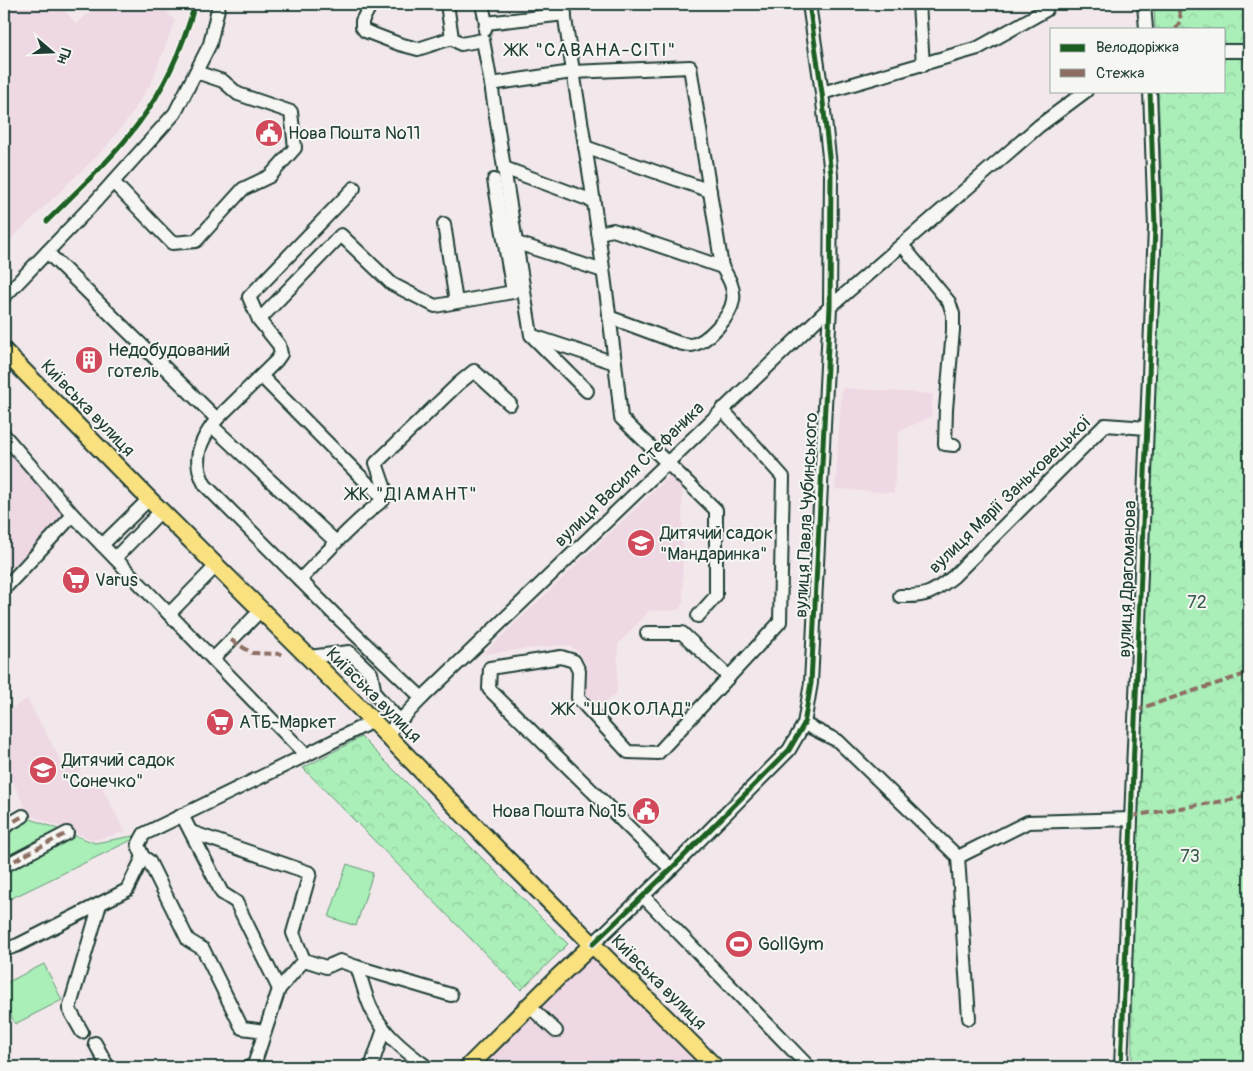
<svg xmlns="http://www.w3.org/2000/svg" width="1253" height="1071" viewBox="0 0 1253 1071" font-family="Pangolin,sans-serif">
<style>
.built{fill:#eed8e3}
.green{fill:#aaeeb8;stroke:#649676}
.forest{fill:url(#forest-crowns);stroke:#649676}
.lines{fill:none;stroke-linecap:round;stroke-linejoin:round}
.minor-casing{stroke:#1f3d34;stroke-width:16}
.major-casing{stroke:#1f3d34;stroke-width:20}
.minor{stroke:#f6f6f2;stroke-width:12}
.major{stroke:#fae180;stroke-width:16}
.quiet{stroke:#8d6e63;stroke-width:4;stroke-dasharray:8 4;stroke-linecap:butt}
.cycleway-casing{stroke:#f6f6f2;stroke-width:8}
.cycleway{stroke:#1b5e20;stroke-width:5}
.labels{text-anchor:middle;stroke-width:4;stroke-linejoin:round;paint-order:stroke}
.poi-label{font-size:18px;fill:#1f3d34;stroke:#f6f6f2;text-anchor:start}
.street-label{font-size:18px;fill:#1f3d34;stroke:#f6f6f2}
.park-label{font-size:18px;fill:#3b604e;stroke:#f6f6f2}
.neighbourhood-label{font-size:19px;letter-spacing:1px;fill:#1f3d34;stroke:#f6f6f2}
</style>
<defs>
<pattern id="forest-crowns" width="20" height="18" patternUnits="userSpaceOnUse" patternTransform="scale(1.25)"><rect width="20" height="18" fill="#aaeeb8"/><path d="M2 6a3 3 0 1 1 6 0M12 15a3 3 0 1 1 6 0" fill="none" stroke="#92cd9f"/></pattern>
</defs>
<rect width="100%" height="100%" fill="#f2e8eb"/>
<filter id="ink" filterUnits="userSpaceOnUse"><feTurbulence type="fractalNoise" baseFrequency=".02" numOctaves="2"/><feDisplacementMap in="SourceGraphic" scale="10" xChannelSelector="R" yChannelSelector="G"/><feConvolveMatrix kernelMatrix="1 2 1 2 8 2 1 2 1" color-interpolation-filters="sRGB"/></filter>
<g filter="url(#ink)">
<!-- built -->
<g class="built">
<polygon points="4,4 60,4 76,24 100,4 161,4 175,21 151,83 129,118 105,148 4,246"/>
<polygon points="842,388 933,394 931,417 899,431 894,493 835,489"/>
<polygon points="4,449 64,514 4,576"/>
<polygon points="672,474 682,482 683,603 679,610 649,611 618,644 617,693 599,708 585,692 587,665 580,654 572,647 563,645 483,654"/>
<polygon points="27,699 64,766 73,760 76,766 81,768 79,772 81,777 85,779 84,783 87,789 107,779 103,790 125,832 94,840 29,815 4,764 4,713"/>
<polygon points="593,944 715,1067 468,1067"/>
</g>
<!-- green -->
<g class="green">
<polygon points="23,816 95,843 144,834 4,902 4,827"/>
<polygon points="347,864 373,873 356,926 329,917"/>
<polygon points="44,964 62,1000 15,1024 4,1001 4,984"/>
</g>
<!-- forest -->
<g class="forest">
<polygon points="1154,4 1249,4 1249,1067 1132,1067 1131,862 1163,217 1158,91 1224,91 1224,29 1155,29"/>
<polygon points="361,737 568,944 521,990 303,768"/>
</g>
<g class="lines">
<defs>
<g id="minor">
<polyline points="371,4 362,21 362,27 365,31 399,44 418,49 452,38"/>
<polyline points="447,4 452,38 461,44 483,40 491,84 504,168 593,201"/>
<polyline points="482,4 486,23 485,30"/>
<path d="M563 4C572 70 584 136 594 203 604 274 614 346 621 418L716 510V596L698 616"/>
<polyline points="919,4 923,65"/>
<polyline points="1144,4 1146,29"/>
<polyline points="486,23 565,14"/>
<polyline points="1224,51 1249,51"/>
<path d="M491 84 572 72 690 67 722 267C728 277 735 288 733 300 731 316 707 343 691 345 687 345 683 344 679 343L609 317"/>
<polyline points="822,93 978,48 1046,10"/>
<polyline points="585,147 710,191"/>
<polyline points="504,168 531,335 587,391"/>
<polyline points="113,182 172,243 196,241 243,189 270,176 295,148 291,112 238,94 223,81 196,72"/>
<path d="M354 188 249 297 259 320 279 345 281 354 276 361 217 419C200 440 191 459 205 485L334 614 422 698"/>
<polyline points="444,224 456,302"/>
<polyline points="598,233 613,230 722,267"/>
<polyline points="517,243 603,271"/>
<polyline points="902,245 949,302 953,314 953,330 946,409 945,444 954,445"/>
<polyline points="47,252 217,419"/>
<polyline points="4,297 94,203 175,113 210,44 219,4"/>
<polyline points="259,320 341,235 392,284 435,306 513,292 494,180"/>
<polyline points="533,336 615,363"/>
<path d="M261 376 368 484 374 489 383 500C352 524 326 553 300 580"/>
<polyline points="212,426 336,542"/>
<polyline points="4,435 73,515 306,755"/>
<polyline points="383,500 385,489 376,463 458,384 474,371 510,404"/>
<polyline points="102,545 149,499"/>
<polyline points="115,558 161,511"/>
<polyline points="4,589 73,515"/>
<path d="M900 596C927 597 932 593 953 577L1105 425 1147 428"/>
<polyline points="169,614 216,566"/>
<polyline points="647,633 682,633 729,677"/>
<polyline points="309,657 349,652 371,673 375,694 400,721"/>
<polyline points="213,659 261,610"/>
<polyline points="804,724 838,741 958,857 969,1018"/>
<polyline points="386,735 422,698 830,307 1039,126 1086,91"/>
<polyline points="182,815 222,893 236,902 279,989"/>
<polyline points="4,827 23,816"/>
<polyline points="191,832 310,873 293,933 304,960 279,989 254,1065 249,1067"/>
<polyline points="958,857 1028,822 1131,819"/>
<polyline points="4,866 67,833"/>
<polyline points="671,869 489,689 490,668 561,657 574,661 579,671 578,698 628,752 658,753 780,622 783,477 722,409"/>
<polyline points="643,896 809,1067"/>
<polyline points="593,944 671,869 789,750 804,724 811,683 830,307 831,175 822,93 809,4"/>
<polyline points="4,950 18,945 127,890 143,857"/>
<path d="M304 960 326 967 340 961 357 967C362 981 365 995 371 1008 382 1033 405 1051 427 1067"/>
<polyline points="357,967 451,995"/>
<polyline points="529,1006 556,1031"/>
<polyline points="265,1031 242,1028 203,949 188,940 149,861 143,857 138,845 144,834 306,755 373,721"/>
<polyline points="82,1032 69,1009 100,904"/>
<polyline points="95,1043 108,1067"/>
<polyline points="371,1067 384,1029"/>
<polyline points="1121,1067 1155,227 1150,91"/>
</g>
<g id="major">
<polyline points="4,351 149,499 373,721 501,853 715,1067"/>
<polyline points="468,1067 558,977 593,944"/>
</g>
</defs>
<!-- minor casing -->
<use href="#minor" class="minor-casing"/>
<!-- major casing -->
<use href="#major" class="major-casing"/>
<!-- minor -->
<use href="#minor" class="minor"/>
<!-- major -->
<use href="#major" class="major"/>
<!-- quiet -->
<g class="quiet">
<polyline points="1176,29 1181,19 1177,4"/>
<polyline points="231,640 252,653 282,654"/>
<polyline points="1135,710 1249,673"/>
<polyline points="1131,816 1236,799 1249,793"/>
<polyline points="4,827 23,816"/>
<polyline points="4,866 67,833"/>
</g>
<defs>
<g id="cycleway">
<path d="M47 221C78 190 112 159 138 124 165 88 183 47 195 4"/>
<polyline points="593,944 671,869 789,750 804,724 811,683 830,307 831,175 822,93 809,4"/>
<polyline points="1121,1067 1155,227 1150,91"/>
</g>
</defs>
<!-- cycleway casing -->
<use href="#cycleway" class="cycleway-casing"/>
<!-- cycleway -->
<use href="#cycleway" class="cycleway"/>
</g>
</g>
<!-- icons -->
<defs>
<symbol id="civic-disc" viewBox="-11 -11 22 22"><circle r="9.5" fill="#d1495b" stroke="#f6f6f2"/><path d="M-.6-6.5H3V-4.5H.6V-3L4-1V1h2V6H-6V1h2V-1L-.6-3ZM-1.2 2.5V6h2.4V2.5Z" fill="#fff"/></symbol>
<symbol id="building-disc" viewBox="-11 -11 22 22"><circle r="9.5" fill="#d1495b" stroke="#f6f6f2"/><path d="M-4-6H4V6H1V3H-1V6H-4ZM-2.5-4.3h1.7v1.8h-1.7ZM.8-4.3h1.7v1.8H.8ZM-2.5-1h1.7V.8h-1.7ZM.8-1h1.7V.8H.8Z" fill="#fff"/></symbol>
<symbol id="school-disc" viewBox="-11 -11 22 22"><circle r="9.5" fill="#d1495b" stroke="#f6f6f2"/><path d="M0-5L7-2L0 1L-7-2ZM-4 1L0 2.5L4 1V4Q0 6-4 4Z" fill="#fff"/></symbol>
<symbol id="supermarket-disc" viewBox="-11 -11 22 22"><circle r="9.5" fill="#d1495b" stroke="#f6f6f2"/><path d="M-6-5.5h2.5l.6 2H6L4.5 2H-2.5L-4.4-4H-6ZM-1.5 3.2a1.3 1.3 0 1 0 .1 0ZM3 3.2a1.3 1.3 0 1 0 .1 0Z" fill="#fff"/></symbol>
<symbol id="stadium-disc" viewBox="-11 -11 22 22"><circle r="9.5" fill="#d1495b" stroke="#f6f6f2"/><path d="M0-5a6.5 5 0 1 0 0 10a6.5 5 0 1 0 0-10ZM-3.5-1.8h7v3.6h-7Z" fill="#fff"/></symbol>
</defs>
<g fill-rule="evenodd">
<use href="#civic-disc" x="253" y="117" width="32" height="32"/>
<use href="#building-disc" x="73" y="344" width="32" height="32"/>
<use href="#school-disc" x="625" y="527" width="32" height="32"/>
<use href="#supermarket-disc" x="60" y="564" width="32" height="32"/>
<use href="#supermarket-disc" x="204" y="706" width="32" height="32"/>
<use href="#school-disc" x="27" y="754" width="32" height="32"/>
<use href="#civic-disc" x="630" y="795" width="32" height="32"/>
<use href="#stadium-disc" x="723" y="928" width="32" height="32"/>
</g>
<g class="labels">
<!-- poi labels -->
<g class="poi-label">
<text x="288" y="139">Нова Пошта №11</text>
<text x="108" y="356">Недобудований<tspan x="108" dy="21">готель</tspan></text>
<text x="660" y="539">Дитячий садок<tspan x="660" dy="21">"Мандаринка"</tspan></text>
<text x="95" y="586">Varus</text>
<text x="239" y="728">АТБ-Маркет</text>
<text x="62" y="766">Дитячий садок<tspan x="62" dy="21">"Сонечко"</tspan></text>
<text x="627" y="817" text-anchor="end">Нова Пошта №15</text>
<text x="758" y="950">GollGym</text>
</g>
<!-- street labels -->
<g class="street-label">
<text transform="translate(88 408) rotate(46)" y="6">Київська вулиця</text>
<text transform="translate(629 474) rotate(-44)" y="6">вулиця Василя Стефаника</text>
<text transform="translate(1010 494) rotate(-44)" y="6">вулиця Марії Заньковецької</text>
<text transform="translate(806 515) rotate(-87)" y="6">вулиця Павла Чубинського</text>
<text transform="translate(1127 579) rotate(-88)" y="6">вулиця Драгоманова</text>
<text transform="translate(374 695) rotate(45)" y="6">Київська вулиця</text>
<text transform="translate(659 982) rotate(45)" y="6">Київська вулиця</text>
</g>
<!-- park labels -->
<g class="park-label">
<text x="1197" y="608">72</text>
<text x="1190" y="862">73</text>
</g>
<!-- neighbourhood labels -->
<g class="neighbourhood-label">
<text x="591" y="56">ЖК "САВАНА-СІТІ"</text>
<text x="412" y="500">ЖК "ДІАМАНТ"</text>
<text x="623" y="715">ЖК "ШОКОЛАД"</text>
</g>
</g>
<!-- margin -->
<rect width="1253" height="1071" fill="none" stroke="#f6f6f2" stroke-width="20"/>
<rect x="10" y="10" width="1233" height="1051" fill="none" stroke="#1f3d34" stroke-width="2" filter="url(#ink)"/>
<!-- legend -->
<rect x="1050" y="28" width="175" height="65" fill="#f6f6f2" stroke="#a0aca6"/>
<rect x="1060" y="44" width="25" height="8" fill="#1b5e20" stroke="#a0aca6"/>
<text x="1096" y="52" font-size="15" fill="#1f3d34">Велодоріжка</text>
<rect x="1060" y="69" width="25" height="8" fill="#8d6e63" stroke="#a0aca6"/>
<text x="1096" y="78" font-size="15" fill="#1f3d34">Стежка</text>
<!-- north arrow -->
<g transform="translate(52 52) rotate(109)" stroke="#f6f6f2" stroke-width="4" paint-order="stroke">
<path d="M0-4L9 19L0 12L-9 19Z" fill="#1f3d34"/>
<text y="-8" font-size="14" font-weight="bold" text-anchor="middle" fill="#1f3d34">Пн</text>
</g>
</svg>
